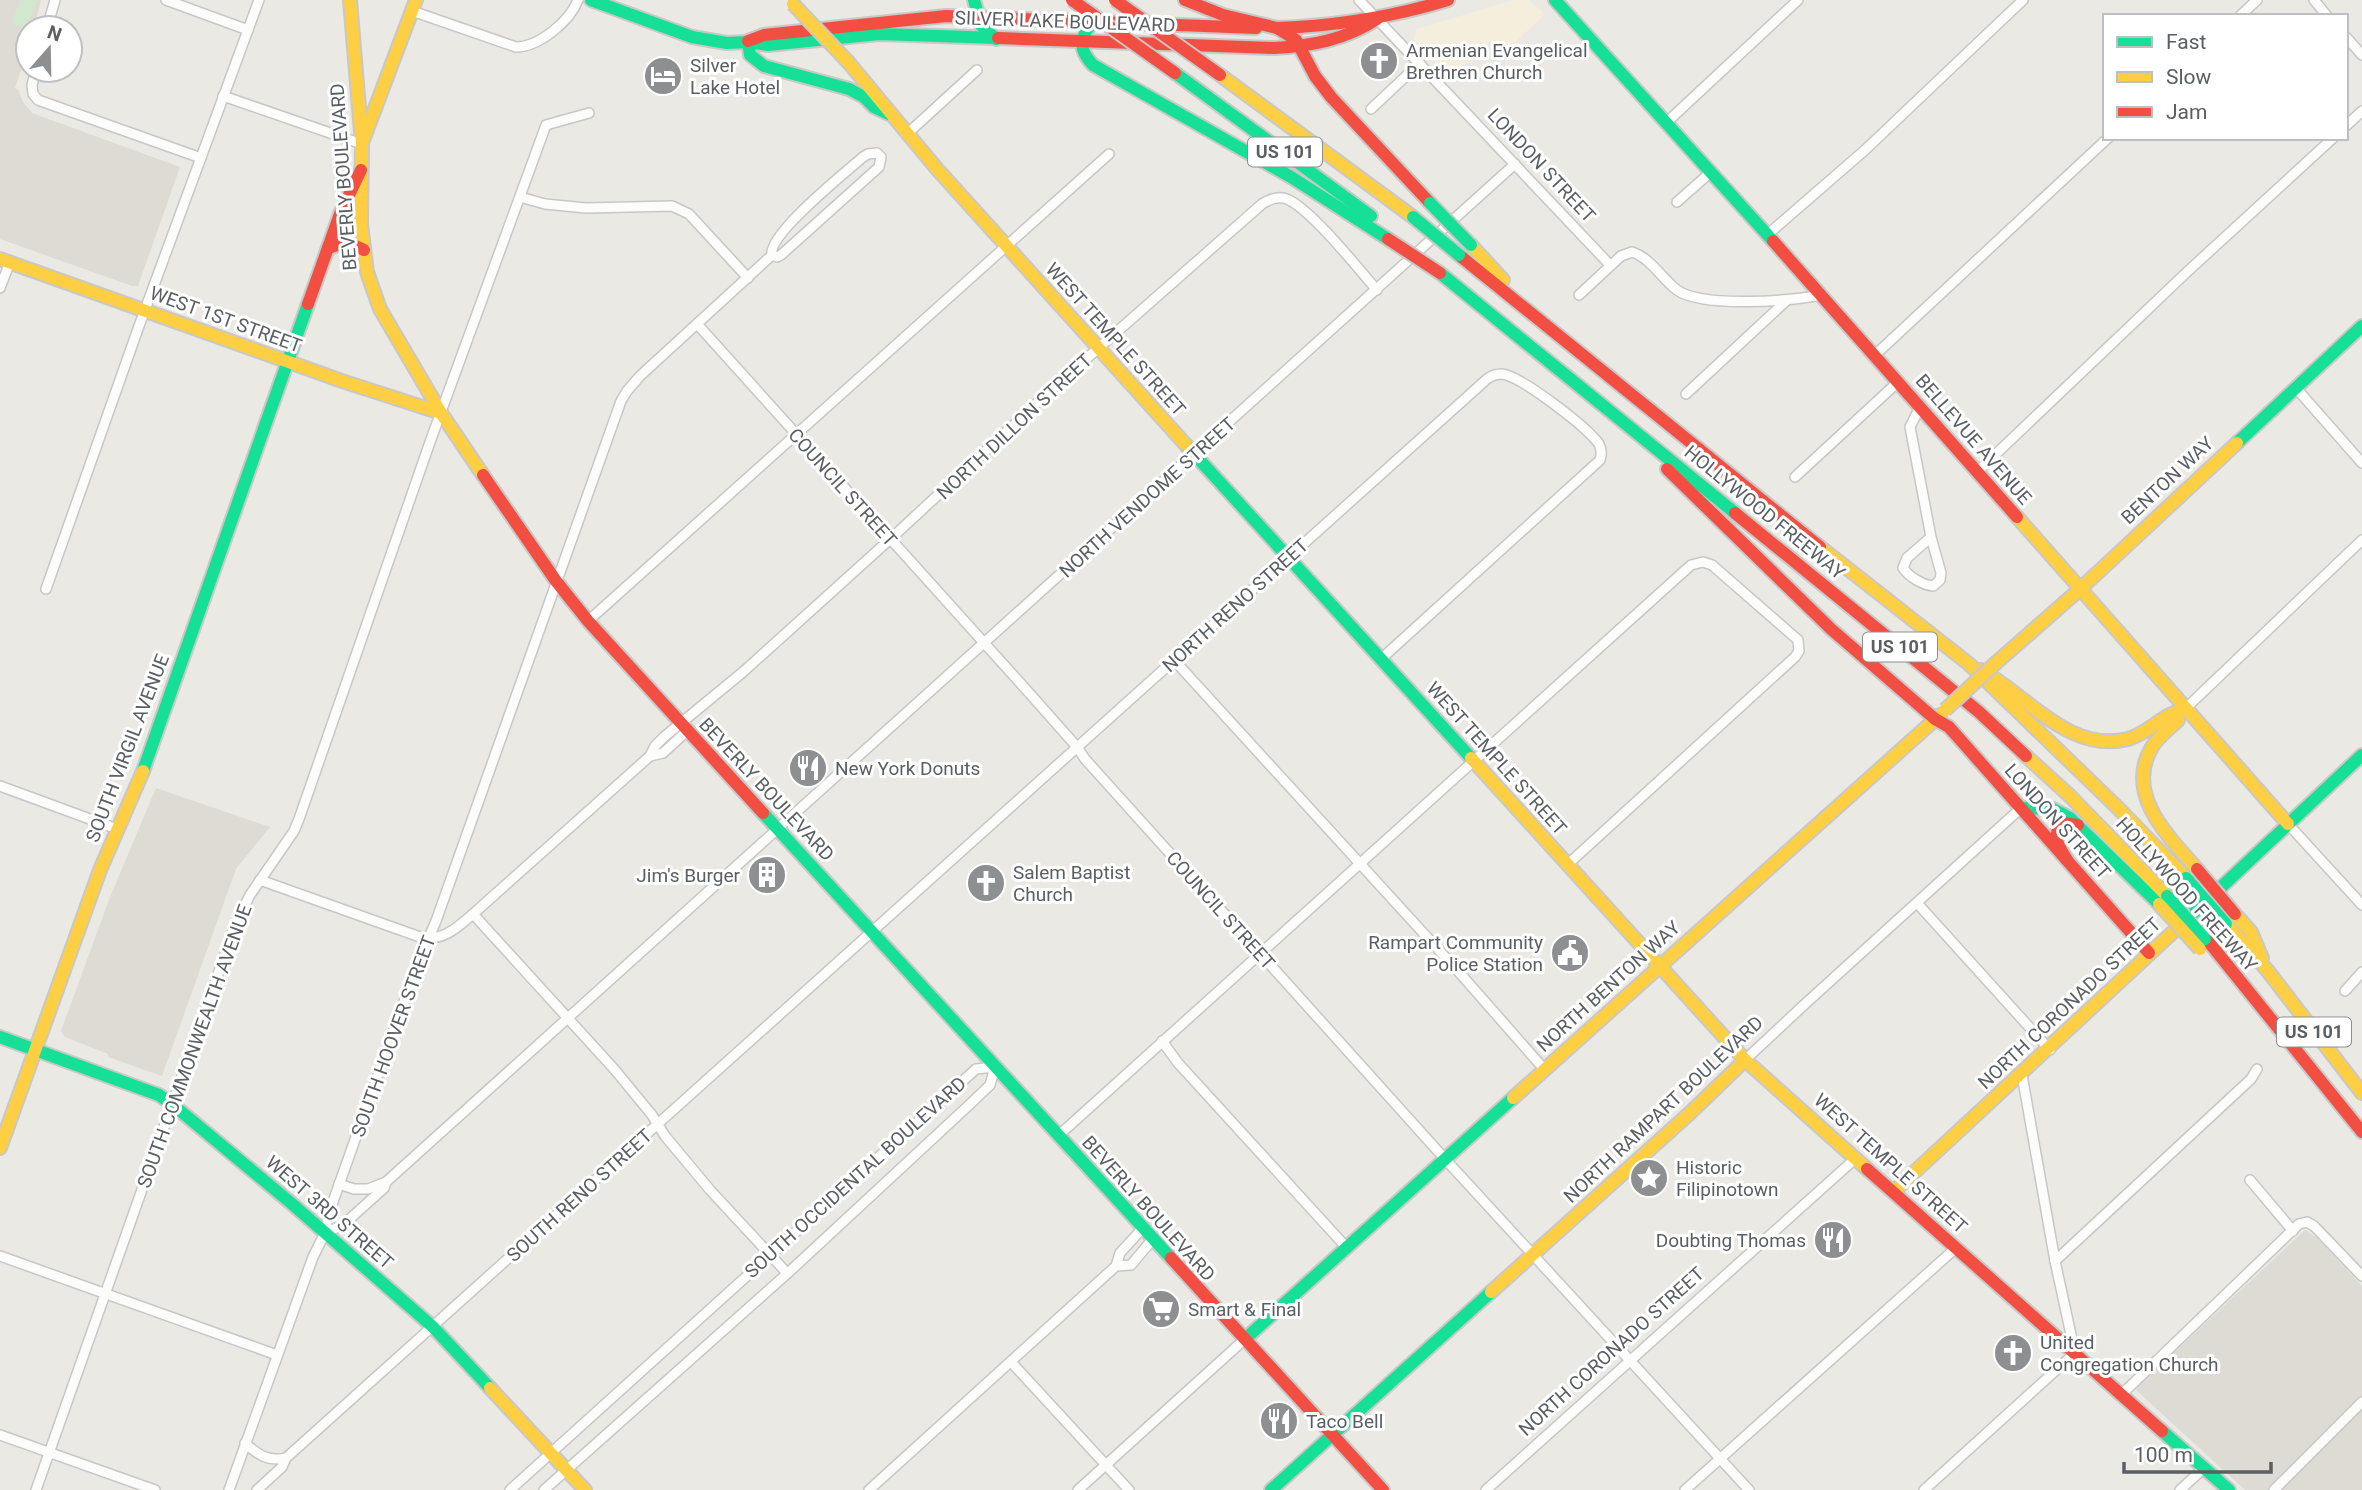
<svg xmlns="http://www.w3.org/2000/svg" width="2362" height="1490" viewBox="0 0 2362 1490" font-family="Roboto,sans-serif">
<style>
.commercial{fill:#f6eedc}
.education{fill:#dedbd4}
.green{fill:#d2e8ce}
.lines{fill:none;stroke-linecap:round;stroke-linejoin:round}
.street-casing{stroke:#c7c7c7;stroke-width:12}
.fast-casing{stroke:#c8c8c8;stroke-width:16}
.slow-casing{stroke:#c8c8c8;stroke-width:16}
.jam-casing{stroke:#c8c8c8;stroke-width:16}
.street{stroke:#fcfcfb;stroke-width:9}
.fast{stroke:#16e098;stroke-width:12}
.slow{stroke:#ffcf43;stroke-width:12}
.jam{stroke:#f24e42;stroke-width:12}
.fast-bridge-casing{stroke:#c8c8c8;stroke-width:16;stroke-linecap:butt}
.slow-bridge-casing{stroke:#c8c8c8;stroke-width:16;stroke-linecap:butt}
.jam-bridge-casing{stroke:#c8c8c8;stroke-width:16;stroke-linecap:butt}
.fast-bridge{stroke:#16e098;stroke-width:12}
.slow-bridge{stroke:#ffcf43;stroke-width:12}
.jam-bridge{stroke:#f24e42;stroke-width:12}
.labels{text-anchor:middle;stroke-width:6;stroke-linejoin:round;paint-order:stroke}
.shield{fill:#fff;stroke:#8c8f92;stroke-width:2}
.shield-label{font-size:18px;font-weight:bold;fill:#5a5f63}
.street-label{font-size:19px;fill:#5a5f63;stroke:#fff}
.poi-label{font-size:19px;fill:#5a5f63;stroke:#fff;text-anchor:start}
</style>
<rect width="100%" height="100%" fill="#ebe9e4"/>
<!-- commercial -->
<polygon class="commercial" points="1513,0 1529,0 1545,14 1503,54 1490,41 1449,77 1414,39 1417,29"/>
<!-- education -->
<g class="education">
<polygon points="0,0 41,0 34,28 28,28 28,45 22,60 24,61 15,88 18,90 23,102 32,113 180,167 138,286 132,286 0,239"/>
<polygon points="156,788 270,827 236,869 162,1076 108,1057 108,1054 65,1037 61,1031 110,897"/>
<polygon points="2305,1230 2317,1238 2362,1286 2362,1490 2245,1490 2135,1389"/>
</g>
<!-- green -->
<polygon class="green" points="20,0 37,0 26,28 12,23"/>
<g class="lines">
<defs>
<g id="street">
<polyline points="166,0 248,30"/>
<polyline points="1359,0 1610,265"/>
<polyline points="2314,0 2327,16"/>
<path d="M412 11 516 47C539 47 570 21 578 0"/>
<polyline points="2240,16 2257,0"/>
<polyline points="47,28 55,0"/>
<polyline points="2346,37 2362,55"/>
<polyline points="36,70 32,85 33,94 38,100 201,158"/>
<polyline points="223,96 362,144"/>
<polyline points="1371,109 1420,63"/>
<polyline points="1667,122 1798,0"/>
<polyline points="2346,126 2362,111"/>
<polyline points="907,134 977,70"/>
<polyline points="520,197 545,204 586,208 672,206 689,214 748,278"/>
<polyline points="1677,202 1711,172"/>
<polyline points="1767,235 1865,150 2023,0"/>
<polyline points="0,288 10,262"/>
<path d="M1579 295 1621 256 1632 252C1651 258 1662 279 1677 290 1702 308 1790 301 1821 295"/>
<polyline points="698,325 1031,695 1077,747 1085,759 1445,1159 1749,1490"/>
<polyline points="1874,356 2108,138"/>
<polyline points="2296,388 2362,463"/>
<polyline points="1686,394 1786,301"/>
<path d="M1920 407 1910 427 1931 537 1941 573 1940 580 1933 586C1923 585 1909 577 1903 568L1907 558 1931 537"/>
<polyline points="1977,472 2187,272 2333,138"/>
<polyline points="1795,477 1898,382"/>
<polyline points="46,589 139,326 259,0"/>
<polyline points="588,621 1109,154"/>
<polyline points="1174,660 1458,971 1544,1069"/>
<polyline points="2185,709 2362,540"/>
<polyline points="650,756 663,753 687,731"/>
<polyline points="0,786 117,829"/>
<polyline points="2288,824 2362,905"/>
<path d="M260 880 420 937C442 942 457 928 473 914L650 756 655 746 664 737 743 672 898 532 1061 381 1262 204C1268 200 1275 197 1283 198 1305 201 1360 271 1377 290"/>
<polyline points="1917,903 2050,1050"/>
<polyline points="473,914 615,1070 652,1115 665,1136 710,1190 787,1273"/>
<polyline points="2345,991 2362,972"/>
<polyline points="1162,1041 1178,1063 1347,1248"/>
<polyline points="1745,1060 1805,1004 2021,808"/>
<polyline points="1058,1136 1691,565 1703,562 1712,565 1798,640 1799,651 1795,657 1567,865"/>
<polyline points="2250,1180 2293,1231"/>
<polyline points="339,1184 354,1189 368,1189 386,1182"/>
<polyline points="325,1233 343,1225 384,1188 386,1182 1515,164"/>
<polyline points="0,1256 277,1355"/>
<polyline points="2055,1261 2251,1079 2257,1069"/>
<polyline points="1116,1266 1131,1265 1152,1240"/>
<polyline points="1011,1362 1129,1490"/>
<polyline points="2122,1394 2299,1224 2307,1222 2314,1226 2362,1276"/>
<polyline points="0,1435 155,1490"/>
<path d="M245 1443C258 1455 269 1462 286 1458"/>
<polyline points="36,1490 236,923 250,895 294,831 299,819 430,442 546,125 589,113"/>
<path d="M229 1490 313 1257 325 1233 329 1213 417 965 436 921 621 401 627 391 640 376 772 255C767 235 846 172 863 157L868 154 877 153 881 157 879 167 781 255 777 257 772 255"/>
<path d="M257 1490 282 1467 286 1458 1487 379C1492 375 1496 374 1502 374 1521 376 1587 427 1599 444 1602 450 1602 454 1600 460L1381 659"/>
<polyline points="510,1490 976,1069 995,1067 990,1085 968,1106 789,1272 544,1490"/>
<polyline points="869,1490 1116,1266 1120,1253 1142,1229"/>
<polyline points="1078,1490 1245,1339"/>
<polyline points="1486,1490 1856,1158"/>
<polyline points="1685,1490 1957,1247"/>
<polyline points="1924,1490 2075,1353 2055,1261 2022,1075"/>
<polyline points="2180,1490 2204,1468"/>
<polyline points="2274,1490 2362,1402"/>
</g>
<g id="fast">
<polyline points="591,0 692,37 727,43 748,42 768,45 879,34 998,38"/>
<polyline points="974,0 981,25 996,39"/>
<polyline points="1555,0 1773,241"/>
<path d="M1094 21C1079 37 1078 49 1093 65L1291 177 1388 239"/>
<polyline points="748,42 750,55 764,66 849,89 864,97 874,107 889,114"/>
<polyline points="1175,73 1371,216"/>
<polyline points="1440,273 1735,513"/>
<polyline points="2237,443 2362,326"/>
<polyline points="1186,445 1471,758"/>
<polyline points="143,771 308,304"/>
<polyline points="2021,808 2053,809 2070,818 2159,904"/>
<polyline points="763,813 1171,1258"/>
<polyline points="2185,921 2362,755"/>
<polyline points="0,1037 159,1095 172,1104 291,1203 433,1327 490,1388"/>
<polyline points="1245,1339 1513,1098"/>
<polyline points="2162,1431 2229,1490"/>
<polyline points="1271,1490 1491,1292"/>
</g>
<g id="slow">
<polyline points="350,0 362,144 361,224 367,272 380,309 441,413 483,475"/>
<polyline points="849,63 937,169 1186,445"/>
<polyline points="1220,75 1413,217"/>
<polyline points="362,143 416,0"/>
<polyline points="1471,245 1503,280"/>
<polyline points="0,259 342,381 441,413"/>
<polyline points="2017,517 2288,824"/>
<polyline points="1820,547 1969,664 2118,808 2186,878"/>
<polyline points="1997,662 2079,590 2237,443"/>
<path d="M1981 670C2027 695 2069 754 2128 739 2149 733 2163 714 2185 709"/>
<path d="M2178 720C2169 729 2158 737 2152 747 2124 794 2168 836 2197 869"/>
<polyline points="2026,756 2070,796 2167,896"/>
<polyline points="1471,758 1745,1060 1867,1169"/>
<polyline points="2235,914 2251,932 2262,958"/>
<polyline points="2226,924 2267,970 2362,1093"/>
<polyline points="1513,1098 1940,715"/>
<polyline points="0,1148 100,870 143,771"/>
<polyline points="1894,1191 2185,921"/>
<polyline points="1491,1292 1690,1113 1745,1060"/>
<polyline points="490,1388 585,1490"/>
</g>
<g id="jam">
<polyline points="1185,0 1223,15 1277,28 1296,40 1315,76 1331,97 1430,203"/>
<path d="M1277 28C1336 26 1392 17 1448 0"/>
<path d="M998 38 1274 48C1311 46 1345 40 1377 19"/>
<polyline points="748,41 764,35 946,16 1256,28"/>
<polyline points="1773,241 2017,517"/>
<polyline points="328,248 347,242 364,250"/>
<polyline points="1459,255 1820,547"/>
<polyline points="308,304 340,214 361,170"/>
<polyline points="1667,469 1831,629 1935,719"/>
<polyline points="483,475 556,581 588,621 763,813"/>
<polyline points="1735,513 1979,712 2026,756"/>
<polyline points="1935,719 1949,727 2149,953"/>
<path d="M2067 860C2059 846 2051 837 2062 823L2078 825"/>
<polyline points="2208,941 2362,1132"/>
<polyline points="1867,1169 2162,1431"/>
<polyline points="1171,1258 1383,1490"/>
</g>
</defs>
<!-- street casing -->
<use href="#street" class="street-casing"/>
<!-- fast casing -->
<use href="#fast" class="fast-casing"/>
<!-- slow casing -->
<use href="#slow" class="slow-casing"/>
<!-- jam casing -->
<use href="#jam" class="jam-casing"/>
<!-- street -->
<use href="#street" class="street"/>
<!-- fast -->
<use href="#fast" class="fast"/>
<!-- slow -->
<use href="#slow" class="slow"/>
<!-- jam -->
<use href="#jam" class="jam"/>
<defs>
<g id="fast-bridge">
<polyline points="1430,203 1471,245"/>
<polyline points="1413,217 1459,255"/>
<polyline points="2186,878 2226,924"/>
<polyline points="2167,896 2205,939"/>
</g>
<g id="slow-bridge">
<polyline points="793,4 849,63"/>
<polyline points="1945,710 1997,662"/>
<polyline points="2159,904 2200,949"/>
</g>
<g id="jam-bridge">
<polyline points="1072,0 1175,73"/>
<polyline points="1115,0 1220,75"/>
<polyline points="1388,239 1440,273"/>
<polyline points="2197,869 2235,914"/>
</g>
</defs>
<!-- fast-bridge casing -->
<use href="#fast-bridge" class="fast-bridge-casing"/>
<!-- slow-bridge casing -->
<use href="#slow-bridge" class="slow-bridge-casing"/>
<!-- jam-bridge casing -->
<use href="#jam-bridge" class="jam-bridge-casing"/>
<!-- fast-bridge -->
<use href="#fast-bridge" class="fast-bridge"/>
<!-- slow-bridge -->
<use href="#slow-bridge" class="slow-bridge"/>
<!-- jam-bridge -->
<use href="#jam-bridge" class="jam-bridge"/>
</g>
<!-- icons -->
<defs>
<symbol id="church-disc" viewBox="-11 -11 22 22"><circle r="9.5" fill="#8d8f90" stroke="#fff"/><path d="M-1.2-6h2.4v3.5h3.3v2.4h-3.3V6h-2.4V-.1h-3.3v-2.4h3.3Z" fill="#fff"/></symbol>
<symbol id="hotel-disc" viewBox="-11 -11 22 22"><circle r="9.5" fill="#8d8f90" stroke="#fff"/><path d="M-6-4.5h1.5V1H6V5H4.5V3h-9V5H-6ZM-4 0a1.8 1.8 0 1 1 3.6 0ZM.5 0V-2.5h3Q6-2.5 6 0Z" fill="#fff"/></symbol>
<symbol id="restaurant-disc" viewBox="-11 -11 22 22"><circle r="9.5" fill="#8d8f90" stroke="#fff"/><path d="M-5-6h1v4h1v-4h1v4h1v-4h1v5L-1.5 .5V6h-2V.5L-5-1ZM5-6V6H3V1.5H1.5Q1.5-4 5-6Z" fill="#fff"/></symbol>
<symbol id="building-disc" viewBox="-11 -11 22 22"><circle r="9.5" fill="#8d8f90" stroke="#fff"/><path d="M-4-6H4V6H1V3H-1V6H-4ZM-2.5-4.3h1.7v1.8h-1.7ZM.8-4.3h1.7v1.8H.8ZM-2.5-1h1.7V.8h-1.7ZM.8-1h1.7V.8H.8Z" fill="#fff"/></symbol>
<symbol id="civic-disc" viewBox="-11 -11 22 22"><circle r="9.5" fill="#8d8f90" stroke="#fff"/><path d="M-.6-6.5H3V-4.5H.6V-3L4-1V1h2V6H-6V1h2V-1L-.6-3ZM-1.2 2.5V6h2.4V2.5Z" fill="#fff"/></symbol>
<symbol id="sight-disc" viewBox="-11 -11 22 22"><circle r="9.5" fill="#8d8f90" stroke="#fff"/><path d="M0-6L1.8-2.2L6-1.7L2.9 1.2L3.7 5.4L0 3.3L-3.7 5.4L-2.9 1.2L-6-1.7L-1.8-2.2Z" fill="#fff"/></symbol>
<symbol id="supermarket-disc" viewBox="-11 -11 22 22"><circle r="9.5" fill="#8d8f90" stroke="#fff"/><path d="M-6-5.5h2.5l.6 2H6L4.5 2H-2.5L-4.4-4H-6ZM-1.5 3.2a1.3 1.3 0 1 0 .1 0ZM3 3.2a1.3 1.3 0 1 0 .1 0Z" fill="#fff"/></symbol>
</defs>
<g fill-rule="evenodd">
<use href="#church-disc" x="1357" y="39" width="44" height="44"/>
<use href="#hotel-disc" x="641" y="54" width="44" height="44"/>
<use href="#restaurant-disc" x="786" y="746" width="44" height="44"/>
<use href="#building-disc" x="745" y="853" width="44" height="44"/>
<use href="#church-disc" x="964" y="861" width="44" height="44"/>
<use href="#civic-disc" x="1548" y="931" width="44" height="44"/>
<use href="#sight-disc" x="1627" y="1156" width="44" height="44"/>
<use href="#restaurant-disc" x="1811" y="1218" width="44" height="44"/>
<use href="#supermarket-disc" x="1139" y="1287" width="44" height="44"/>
<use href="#church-disc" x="1991" y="1331" width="44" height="44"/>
<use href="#restaurant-disc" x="1257" y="1399" width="44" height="44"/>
</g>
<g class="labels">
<!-- shield labels -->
<g class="shield">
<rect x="1248" y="137.5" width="74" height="29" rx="5"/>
<rect x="1863" y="632.5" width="74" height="29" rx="5"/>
<rect x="2277" y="1017.5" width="74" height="29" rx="5"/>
</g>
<g class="shield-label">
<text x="1285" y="158">US 101</text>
<text x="1900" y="653">US 101</text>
<text x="2314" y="1038">US 101</text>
</g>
<!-- street labels -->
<g class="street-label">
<text transform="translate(1065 21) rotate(2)" y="7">SILVER LAKE BOULEVARD</text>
<text transform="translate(1542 165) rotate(47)" y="7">LONDON STREET</text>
<text transform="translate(343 177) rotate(-94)" y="7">BEVERLY BOULEVARD</text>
<text transform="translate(226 319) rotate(20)" y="7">WEST 1ST STREET</text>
<text transform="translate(1116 339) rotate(48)" y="7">WEST TEMPLE STREET</text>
<text transform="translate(1014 426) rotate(-43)" y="7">NORTH DILLON STREET</text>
<text transform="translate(1974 439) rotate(49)" y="7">BELLEVUE AVENUE</text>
<text transform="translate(2167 480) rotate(-43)" y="7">BENTON WAY</text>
<text transform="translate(843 487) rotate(48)" y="7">COUNCIL STREET</text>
<text transform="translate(1147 497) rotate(-42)" y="7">NORTH VENDOME STREET</text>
<text transform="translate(1765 512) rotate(39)" y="7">HOLLYWOOD FREEWAY</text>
<text transform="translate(1235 605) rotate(-42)" y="7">NORTH RENO STREET</text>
<text transform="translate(127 748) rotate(-69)" y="7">SOUTH VIRGIL AVENUE</text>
<text transform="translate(1497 758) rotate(48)" y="7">WEST TEMPLE STREET</text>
<text transform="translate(767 789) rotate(47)" y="7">BEVERLY BOULEVARD</text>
<text transform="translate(2058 821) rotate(48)" y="7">LONDON STREET</text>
<text transform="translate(2187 894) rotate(48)" y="7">HOLLYWOOD FREEWAY</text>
<text transform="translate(1221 910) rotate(48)" y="7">COUNCIL STREET</text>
<text transform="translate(1608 986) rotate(-42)" y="7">NORTH BENTON WAY</text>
<text transform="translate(2069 1003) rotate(-43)" y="7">NORTH CORONADO STREET</text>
<text transform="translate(393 1036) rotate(-70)" y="7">SOUTH HOOVER STREET</text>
<text transform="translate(194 1046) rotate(-70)" y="7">SOUTH COMMONWEALTH AVENUE</text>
<text transform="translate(1663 1109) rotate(-43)" y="7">NORTH RAMPART BOULEVARD</text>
<text transform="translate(1891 1163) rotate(42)" y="7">WEST TEMPLE STREET</text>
<text transform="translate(855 1177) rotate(-42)" y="7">SOUTH OCCIDENTAL BOULEVARD</text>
<text transform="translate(579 1195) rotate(-42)" y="7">SOUTH RENO STREET</text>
<text transform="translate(1149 1208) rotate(48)" y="7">BEVERLY BOULEVARD</text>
<text transform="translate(330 1212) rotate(41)" y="7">WEST 3RD STREET</text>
<text transform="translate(1611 1351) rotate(-42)" y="7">NORTH CORONADO STREET</text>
</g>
<!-- poi labels -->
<g class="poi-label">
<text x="1406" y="57">Armenian Evangelical<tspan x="1406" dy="22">Brethren Church</tspan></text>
<text x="690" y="72">Silver<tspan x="690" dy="22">Lake Hotel</tspan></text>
<text x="835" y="775">New York Donuts</text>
<text x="1013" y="879">Salem Baptist<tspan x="1013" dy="22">Church</tspan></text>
<text x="740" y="882" text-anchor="end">Jim's Burger</text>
<text x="1543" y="949" text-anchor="end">Rampart Community<tspan x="1543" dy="22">Police Station</tspan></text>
<text x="1676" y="1174">Historic<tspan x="1676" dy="22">Filipinotown</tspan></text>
<text x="1806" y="1247" text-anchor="end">Doubting Thomas</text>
<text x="1188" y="1316">Smart &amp; Final</text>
<text x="2040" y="1349">United<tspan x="2040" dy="22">Congregation Church</tspan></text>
<text x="1306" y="1428">Taco Bell</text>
</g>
</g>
<!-- legend -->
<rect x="2103" y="14" width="245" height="126" fill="#ffffff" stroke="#bdbfc1" stroke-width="2"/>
<rect x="2117" y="37" width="35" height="10" fill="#16e098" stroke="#bdbfc1" stroke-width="2"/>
<text x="2166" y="49" font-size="21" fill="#5a5f63">Fast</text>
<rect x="2117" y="72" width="35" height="10" fill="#ffcf43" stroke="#bdbfc1" stroke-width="2"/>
<text x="2166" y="84" font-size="21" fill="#5a5f63">Slow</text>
<rect x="2117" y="107" width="35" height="10" fill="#f24e42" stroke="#bdbfc1" stroke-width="2"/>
<text x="2166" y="119" font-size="21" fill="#5a5f63">Jam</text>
<!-- north arrow -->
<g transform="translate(49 49) rotate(20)"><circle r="33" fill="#ffffff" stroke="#bdbfc1" stroke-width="2"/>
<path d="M0-5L12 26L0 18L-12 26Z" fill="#8d8f90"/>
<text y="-10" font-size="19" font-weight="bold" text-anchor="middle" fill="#5a5f63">N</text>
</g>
<!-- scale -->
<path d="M2124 1462v10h147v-10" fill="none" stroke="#5a5f63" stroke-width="3.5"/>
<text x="2134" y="1462" font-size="21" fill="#5a5f63" stroke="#ffffff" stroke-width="5" paint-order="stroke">100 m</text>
</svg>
